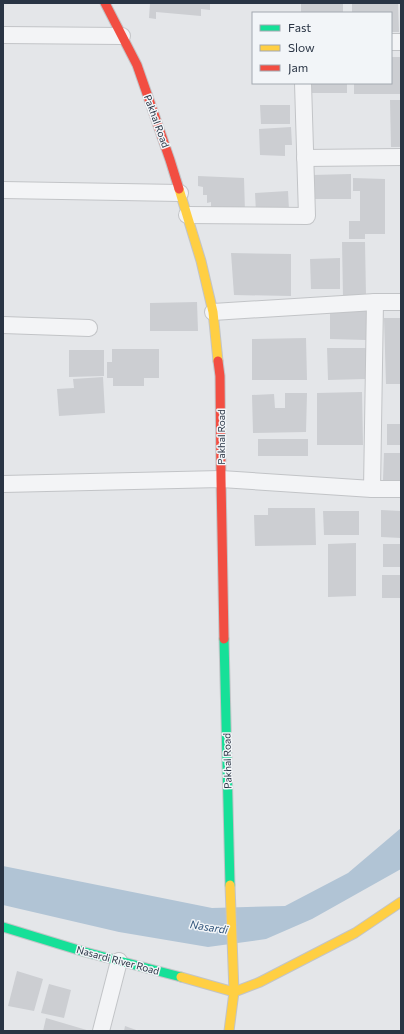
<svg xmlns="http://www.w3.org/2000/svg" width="404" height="1034" viewBox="0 0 404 1034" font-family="Commissioner,sans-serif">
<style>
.water{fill:#b1c4d5}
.building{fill:#ccced2}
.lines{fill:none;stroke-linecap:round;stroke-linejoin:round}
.street-casing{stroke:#c2c4c7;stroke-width:18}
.fast-casing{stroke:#c2c4c7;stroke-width:11}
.slow-casing{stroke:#c2c4c7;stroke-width:11}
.jam-casing{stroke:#c2c4c7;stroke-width:11}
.street{stroke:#f3f4f6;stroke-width:16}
.fast{stroke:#16e098;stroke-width:9}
.slow{stroke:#ffcf43;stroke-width:9}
.jam{stroke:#f24e42;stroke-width:9}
.labels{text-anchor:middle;stroke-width:3;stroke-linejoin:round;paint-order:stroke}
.street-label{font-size:10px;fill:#293444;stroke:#f2f5f8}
.water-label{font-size:11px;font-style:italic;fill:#31557b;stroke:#f2f5f8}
</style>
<rect width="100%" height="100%" fill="#e4e6e9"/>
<!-- water -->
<polygon class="water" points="401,828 401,869 312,919 266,939 208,947 119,932 3,905 3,866 212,908 285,906 348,873"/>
<!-- building -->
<g class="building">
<polygon points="150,3 210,3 210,10 201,9 201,16 156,12 156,19 149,18"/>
<rect x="301" y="3" width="42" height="10"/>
<polygon points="352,3 398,3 399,32 391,32 391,13 352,13"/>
<polygon points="391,57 401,57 401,94 354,94 354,83 391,83"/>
<rect x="310" y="83" width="37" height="10"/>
<polygon points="390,100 401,100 401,147 391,147"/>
<polygon points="260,105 290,105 290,124 261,124"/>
<polygon points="291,127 292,145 285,145 285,156 260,155 259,129"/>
<polygon points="351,174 351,199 313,199 312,175"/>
<polygon points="198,176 244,178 245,212 211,213 211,202 207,203 207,195 203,195 203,187 198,186"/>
<polygon points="353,178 385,179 385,234 365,234 365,239 349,239 349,221 360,221 360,191 353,191"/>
<polygon points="288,191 289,210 256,212 255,193"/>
<polygon points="342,242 365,242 366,296 343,297"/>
<polygon points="231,253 291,254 291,296 234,295"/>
<polygon points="340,258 340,289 311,289 310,259"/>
<polygon points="197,302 198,331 150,331 150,303"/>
<polygon points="330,311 366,311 366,340 330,339"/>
<polygon points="384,318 401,318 401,384 386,384"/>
<polygon points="306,338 307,380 252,380 252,339"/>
<polygon points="327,348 366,348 366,379 328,380"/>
<polygon points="112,349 159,349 159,378 144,378 144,386 113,386 113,378 107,378 107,362 112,362"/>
<polygon points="69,350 104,350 104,376 69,377"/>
<polygon points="103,377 105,413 59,416 57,389 74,388 73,379"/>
<polygon points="362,392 363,445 317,445 317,393"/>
<polygon points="285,393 307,393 306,432 253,433 252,395 274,394 275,408 285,408"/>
<rect x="387" y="424" width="14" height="21"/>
<rect x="258" y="439" width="50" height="17"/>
<polygon points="384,453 401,453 401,480 383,480"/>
<polygon points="268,508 315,508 316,545 255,546 254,515 268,515"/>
<polygon points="381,510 401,511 401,538 381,537"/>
<polygon points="323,511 359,511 359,535 324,535"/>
<polygon points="356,543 356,596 328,597 328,544"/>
<rect x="383" y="544" width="18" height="23"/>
<rect x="382" y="575" width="19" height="23"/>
<polygon points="17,971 43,979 34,1011 8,1006"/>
<polygon points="49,984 71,990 64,1018 41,1013"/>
<polygon points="46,1018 90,1031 43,1031"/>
<polygon points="125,1026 139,1031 124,1031"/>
</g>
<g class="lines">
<defs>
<g id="street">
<polyline points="3,35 122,36"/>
<polyline points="391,42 401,42"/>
<polyline points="305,158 401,157"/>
<polyline points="3,190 180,193"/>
<polyline points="187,215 307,216 303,83"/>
<polyline points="213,312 375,302 401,302"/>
<polyline points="3,325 89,328"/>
<polyline points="3,484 221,479 372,489 401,489"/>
<polyline points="372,489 375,302"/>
<polyline points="101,1031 119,961"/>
</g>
<g id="fast">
<polyline points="224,639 230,885"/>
<polyline points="3,927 85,952 181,977"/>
</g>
<g id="slow">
<polyline points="179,189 201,261 213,312 218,361"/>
<polyline points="181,977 234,992 260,982 355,933 401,902"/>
<polyline points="229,1031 234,992 230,885"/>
</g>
<g id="jam">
<polyline points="105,3 137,65 170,160 179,189"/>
<polyline points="218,361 220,376 221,479 224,639"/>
</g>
</defs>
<!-- street casing -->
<use href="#street" class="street-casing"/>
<!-- fast casing -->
<use href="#fast" class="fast-casing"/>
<!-- slow casing -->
<use href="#slow" class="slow-casing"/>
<!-- jam casing -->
<use href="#jam" class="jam-casing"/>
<!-- street -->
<use href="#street" class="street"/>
<!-- fast -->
<use href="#fast" class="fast"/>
<!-- slow -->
<use href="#slow" class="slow"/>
<!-- jam -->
<use href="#jam" class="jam"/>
</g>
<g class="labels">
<!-- street labels -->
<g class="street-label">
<text transform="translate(157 121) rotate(70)" y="4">Pakhal Road</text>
<text transform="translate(221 437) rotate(-90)" y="4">Pakhal Road</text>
<text transform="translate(227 761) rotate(-91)" y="4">Pakhal Road</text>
<text transform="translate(118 960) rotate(15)" y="4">Nasardi River Road</text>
</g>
<!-- water labels -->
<g class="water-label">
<text transform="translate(209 927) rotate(9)" y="4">Nasardi</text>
</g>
</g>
<!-- border -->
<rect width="404" height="1034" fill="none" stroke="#293444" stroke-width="8"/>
<!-- legend -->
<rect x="252" y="12" width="140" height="72" fill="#f2f5f8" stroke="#a2a8b0"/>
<rect x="260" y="25" width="20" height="6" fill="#16e098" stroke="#a2a8b0"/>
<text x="288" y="32" font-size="12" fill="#293444">Fast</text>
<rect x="260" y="45" width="20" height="6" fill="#ffcf43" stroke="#a2a8b0"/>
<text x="288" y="52" font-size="12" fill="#293444">Slow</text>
<rect x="260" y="65" width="20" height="6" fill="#f24e42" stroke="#a2a8b0"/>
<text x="288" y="72" font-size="12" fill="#293444">Jam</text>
</svg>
